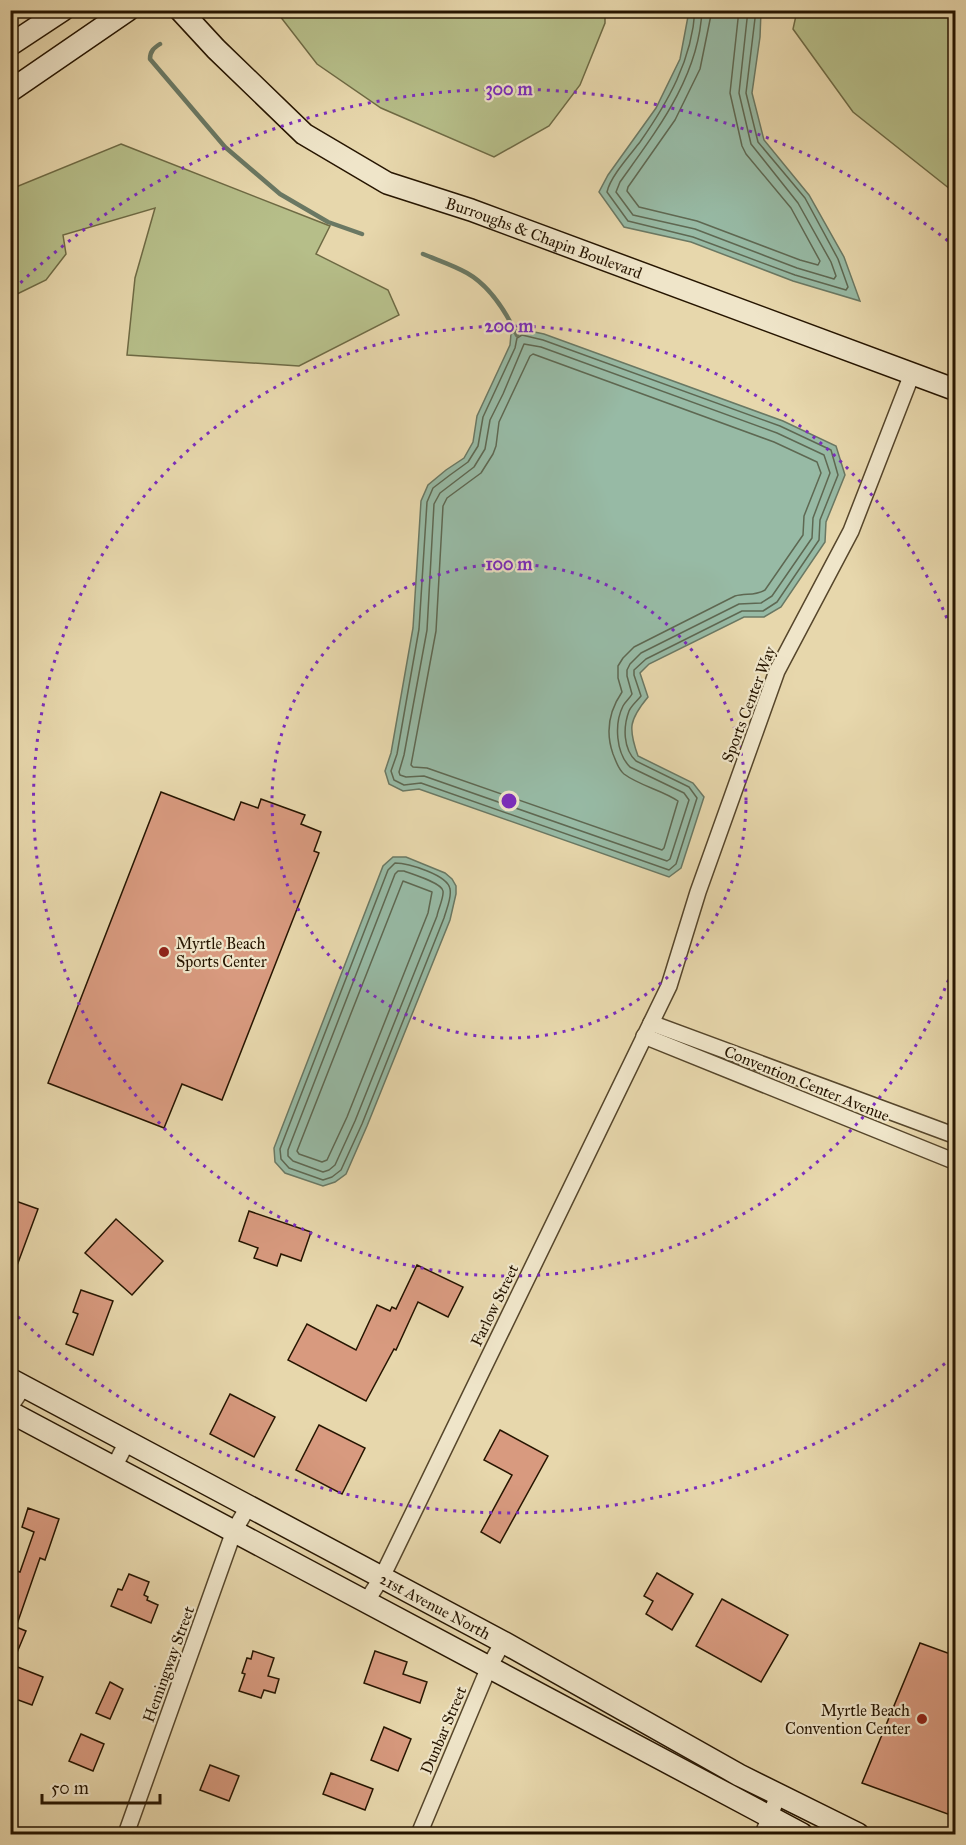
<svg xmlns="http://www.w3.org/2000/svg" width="966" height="1845" viewBox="0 0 966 1845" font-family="'IM FELL Great Primer',serif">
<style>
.green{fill:#b6be89;stroke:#6e6a44;stroke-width:1.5}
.water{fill:#97baa5;stroke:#6a7863;stroke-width:1.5}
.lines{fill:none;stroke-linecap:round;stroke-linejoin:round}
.shore{stroke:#5e6852;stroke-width:1.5}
.stream{stroke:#6a7863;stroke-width:4.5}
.building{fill:#d89a7f;stroke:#261500;stroke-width:1.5}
.street-casing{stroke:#56462b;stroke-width:18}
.secondary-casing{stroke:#261500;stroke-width:24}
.street{stroke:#efe5c9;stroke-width:15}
.secondary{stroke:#efe5c9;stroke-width:21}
.ring{fill:none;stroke:#7b2cbf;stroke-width:3;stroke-dasharray:3 6}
.poi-dot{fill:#8f2418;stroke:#efe5c9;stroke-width:2}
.labels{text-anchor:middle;stroke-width:4.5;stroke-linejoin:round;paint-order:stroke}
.street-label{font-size:16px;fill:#261500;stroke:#efe5c9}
.poi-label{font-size:16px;fill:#261500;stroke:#efe5c9;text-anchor:start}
.centre{fill:#7b2cbf;stroke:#efe5c9;stroke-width:3}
.ring-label{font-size:18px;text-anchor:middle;font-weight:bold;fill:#7b2cbf;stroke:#efe5c9;stroke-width:4.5;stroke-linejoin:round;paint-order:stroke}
</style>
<rect width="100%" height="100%" fill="#e7d7ac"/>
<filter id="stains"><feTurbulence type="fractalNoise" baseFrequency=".00333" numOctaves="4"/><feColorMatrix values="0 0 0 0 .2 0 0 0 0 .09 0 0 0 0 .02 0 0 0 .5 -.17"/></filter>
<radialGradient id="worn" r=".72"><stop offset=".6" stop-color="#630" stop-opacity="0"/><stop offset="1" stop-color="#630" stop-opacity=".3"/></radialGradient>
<!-- green -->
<g class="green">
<polygon points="276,11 605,10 605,23 580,85 549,126 494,157 381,108 317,64"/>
<polygon points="797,11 955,11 955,193 853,112 793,29"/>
<polygon points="121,144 330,226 316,254 388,290 399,315 299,366 127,355 135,278 155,208 63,235 66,254 46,280 11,297 11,189"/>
</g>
<!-- water -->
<g class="water">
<polygon points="689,11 761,11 760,37 752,93 764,140 809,195 844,257 860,301 793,281 691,242 624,227 599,192 608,175 656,108 680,59"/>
<path d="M520 329 544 334 783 421 836 446 845 475 826 522 825 542 781 607 764 617H744L649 664 640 673 648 697C629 720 628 728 638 756L693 783 704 797 681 868 669 877 419 789 403 791 389 784 385 771 391 753 413 628 421 501 428 485 446 470 464 458 473 442 477 416 510 345 511 334Z"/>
<polygon points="393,857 406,857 445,873 452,879 456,886 456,894 450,920 367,1126 346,1174 335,1182 323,1186 285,1173 275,1162 274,1148 383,866"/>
</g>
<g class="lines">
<!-- shore -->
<g class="shore">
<path d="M695 10C692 60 668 102 640 142 630 155 610 177 607 192L628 221 693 237 795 275 846 290 848 287 838 259 805 198 758 142 746 93 756 10"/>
<path d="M702 10C699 77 657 130 620 182L616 192 633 215 695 229 797 268 834 279 836 276 831 262 798 203 751 144 739 93 748 10"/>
<polyline points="712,10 700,69 675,120 628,187 627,191 639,207 697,221 800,260 818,265 820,261 791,208 746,154 742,146 730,93 739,10"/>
<path d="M522 335 543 340 780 426 831 450 838 475 820 520 819 540 777 602 763 611H742L646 659 634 670V675L641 696C637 701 631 706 629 711 623 727 623 749 636 761L689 787 697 798 676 864 669 870 421 783 404 785 394 780 391 771 397 754 419 629 427 502 433 488 450 475 468 462 478 446 483 417 515 348 517 338Z"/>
<path d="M524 344 541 347 777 433 824 455 830 473 813 518 812 538 772 596 761 603 739 604 641 653 630 664 627 670V676L632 694C630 698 625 702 623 706 614 724 616 753 630 767L684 793 689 800 670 859 667 861 424 776 406 777 400 775 399 772 404 755 427 630 434 504 440 493 474 467 485 449 490 420 503 394Z"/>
<path d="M533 354 774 442 817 462 821 473 804 516 803 535 765 590C755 596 746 593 735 596L634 647 623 658 618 666V678L622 692C609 711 605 731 613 754 616 761 618 769 624 774 640 786 662 790 678 801L664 848 662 850 427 768 413 767 411 765 436 631 443 506 447 498 481 473 493 454 496 446 499 422 530 356Z"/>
<path d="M395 863C408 863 448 875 450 889 452 898 446 910 444 918L362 1124 341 1170 332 1177 323 1180 289 1168 281 1159 280 1149 388 870Z"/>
<path d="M398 871H404C412 874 442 883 443 891 444 898 438 909 437 916L355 1121 335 1165 329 1170 323 1172 293 1161 288 1156V1150L395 874Z"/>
<polygon points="403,881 432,892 428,913 347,1117 327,1160 322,1162 299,1154 297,1151"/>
</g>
<!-- stream -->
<g class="stream">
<path d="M160 44C154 48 150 51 150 59L225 147 280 194 328 222 362 234"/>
<path d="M423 254C437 260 453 265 467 273 490 286 506 312 517 335"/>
</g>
</g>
<!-- building -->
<g class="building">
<polygon points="161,792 234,820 241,802 258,808 261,799 305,815 301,824 321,832 314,851 319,853 222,1100 182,1084 164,1128 48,1083"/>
<polygon points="10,1199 38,1209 12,1279 10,1279"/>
<polygon points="249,1211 311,1232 301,1261 281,1254 277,1266 254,1258 258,1248 239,1241"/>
<polygon points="116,1219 163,1261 132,1295 85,1253"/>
<polygon points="417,1265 463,1287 448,1317 418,1302 396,1350 394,1349 366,1401 288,1360 307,1324 356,1350 377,1305 390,1311 392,1307 396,1309"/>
<polygon points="81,1290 113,1301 93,1355 66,1344 78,1314 73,1312"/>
<polygon points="230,1394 275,1417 254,1457 210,1434"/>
<polygon points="319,1425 365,1448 342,1494 296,1470"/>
<polygon points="500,1430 548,1456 500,1543 481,1532 512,1475 484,1460"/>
<polygon points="28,1508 59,1519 45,1560 40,1558 16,1627 26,1631 11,1667 10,1569 20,1572 34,1532 22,1527"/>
<polygon points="657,1573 693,1594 672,1630 646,1614 653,1601 644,1596"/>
<polygon points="129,1574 149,1582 144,1595 148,1597 147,1600 158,1605 151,1623 111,1606 118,1589 122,1590"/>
<polygon points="722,1599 788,1635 761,1682 696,1646"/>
<polygon points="920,1643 956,1656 956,1817 862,1783"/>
<polygon points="253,1651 274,1658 268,1676 279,1679 275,1693 264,1690 261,1698 239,1691 245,1674 242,1673 247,1658 251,1659"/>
<polygon points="375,1651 407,1662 403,1674 427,1682 420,1703 364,1683"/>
<polygon points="15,1666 43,1677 32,1705 10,1697 10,1679"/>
<polygon points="110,1682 123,1689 110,1719 96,1713"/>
<polygon points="384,1727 411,1739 398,1771 371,1760"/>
<polygon points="81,1734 104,1744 93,1771 69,1761"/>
<polygon points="210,1765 239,1776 229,1801 200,1790"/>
<polygon points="331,1773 373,1789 365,1810 323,1794"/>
</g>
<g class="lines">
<defs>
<g id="street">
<polyline points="651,1023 956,1136"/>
<polyline points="644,1036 956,1162"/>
<polyline points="10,1407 24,1386"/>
<polyline points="114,1467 127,1442"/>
<polyline points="366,1602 382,1577 669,986 698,892 777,671 851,531 912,374"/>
<polyline points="126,1834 234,1531 248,1507"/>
<polyline points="419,1834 489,1667 503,1642"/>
<polyline points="763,1834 778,1795"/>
</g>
<g id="secondary">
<path id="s1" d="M180 10 216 49 304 134 387 183 471 210 956 390"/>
<polyline points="10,45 63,10"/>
<polyline points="10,91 128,10"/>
<path id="s2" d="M10 1379 503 1642 739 1775 858 1834"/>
<polyline points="10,1412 802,1834"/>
</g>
</defs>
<!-- street casing -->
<use href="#street" class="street-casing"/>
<!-- secondary casing -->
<use href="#secondary" class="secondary-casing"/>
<!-- street -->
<use href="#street" class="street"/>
<!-- secondary -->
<use href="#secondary" class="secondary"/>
</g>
<!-- distance rings -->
<g class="ring">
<circle cx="509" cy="801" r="237"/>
<path d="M955 963A475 475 0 1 1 955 639"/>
<path d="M952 1358A712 712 0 0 1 14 1313M14 289A712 712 0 0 1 952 244"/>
</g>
<!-- markers -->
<g class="poi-dot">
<circle cx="164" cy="952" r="6"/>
<circle cx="922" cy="1719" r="6"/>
</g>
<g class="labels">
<!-- street labels -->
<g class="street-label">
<text dy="6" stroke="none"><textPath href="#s1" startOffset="438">Burroughs &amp; Chapin Boulevard</textPath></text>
<text transform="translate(748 704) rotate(-69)" y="6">Sports Center Way</text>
<text transform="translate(807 1083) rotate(22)" y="6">Convention Center Avenue</text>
<text transform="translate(494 1305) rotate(-64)" y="6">Farlow Street</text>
<text dy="6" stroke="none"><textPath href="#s2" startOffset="482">21st Avenue North</textPath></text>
<text transform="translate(168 1664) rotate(-70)" y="6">Hemingway Street</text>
<text transform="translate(443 1730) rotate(-67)" y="6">Dunbar Street</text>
</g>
<!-- poi labels -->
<g class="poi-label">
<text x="176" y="949">Myrtle Beach<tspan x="176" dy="18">Sports Center</tspan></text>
<text x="910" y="1716" text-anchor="end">Myrtle Beach<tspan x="910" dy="18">Convention Center</tspan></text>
</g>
</g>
<circle cx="509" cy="801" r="9" class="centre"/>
<g class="ring-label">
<text x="509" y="95">300 m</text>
<text x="509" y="332">200 m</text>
<text x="509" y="570">100 m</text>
</g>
<!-- margin -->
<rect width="966" height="1845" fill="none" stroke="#e7d7ac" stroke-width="36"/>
<rect x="12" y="12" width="942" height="1821" fill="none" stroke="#261500" stroke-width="3"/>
<rect x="18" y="18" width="930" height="1809" fill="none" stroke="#261500" stroke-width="1.5"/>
<!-- scale -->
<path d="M42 1794v9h118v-9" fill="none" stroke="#261500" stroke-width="3"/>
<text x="51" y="1794" font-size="18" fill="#261500" stroke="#efe5c9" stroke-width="4.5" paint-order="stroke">50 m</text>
<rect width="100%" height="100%" filter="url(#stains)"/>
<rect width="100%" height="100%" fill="url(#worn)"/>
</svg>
